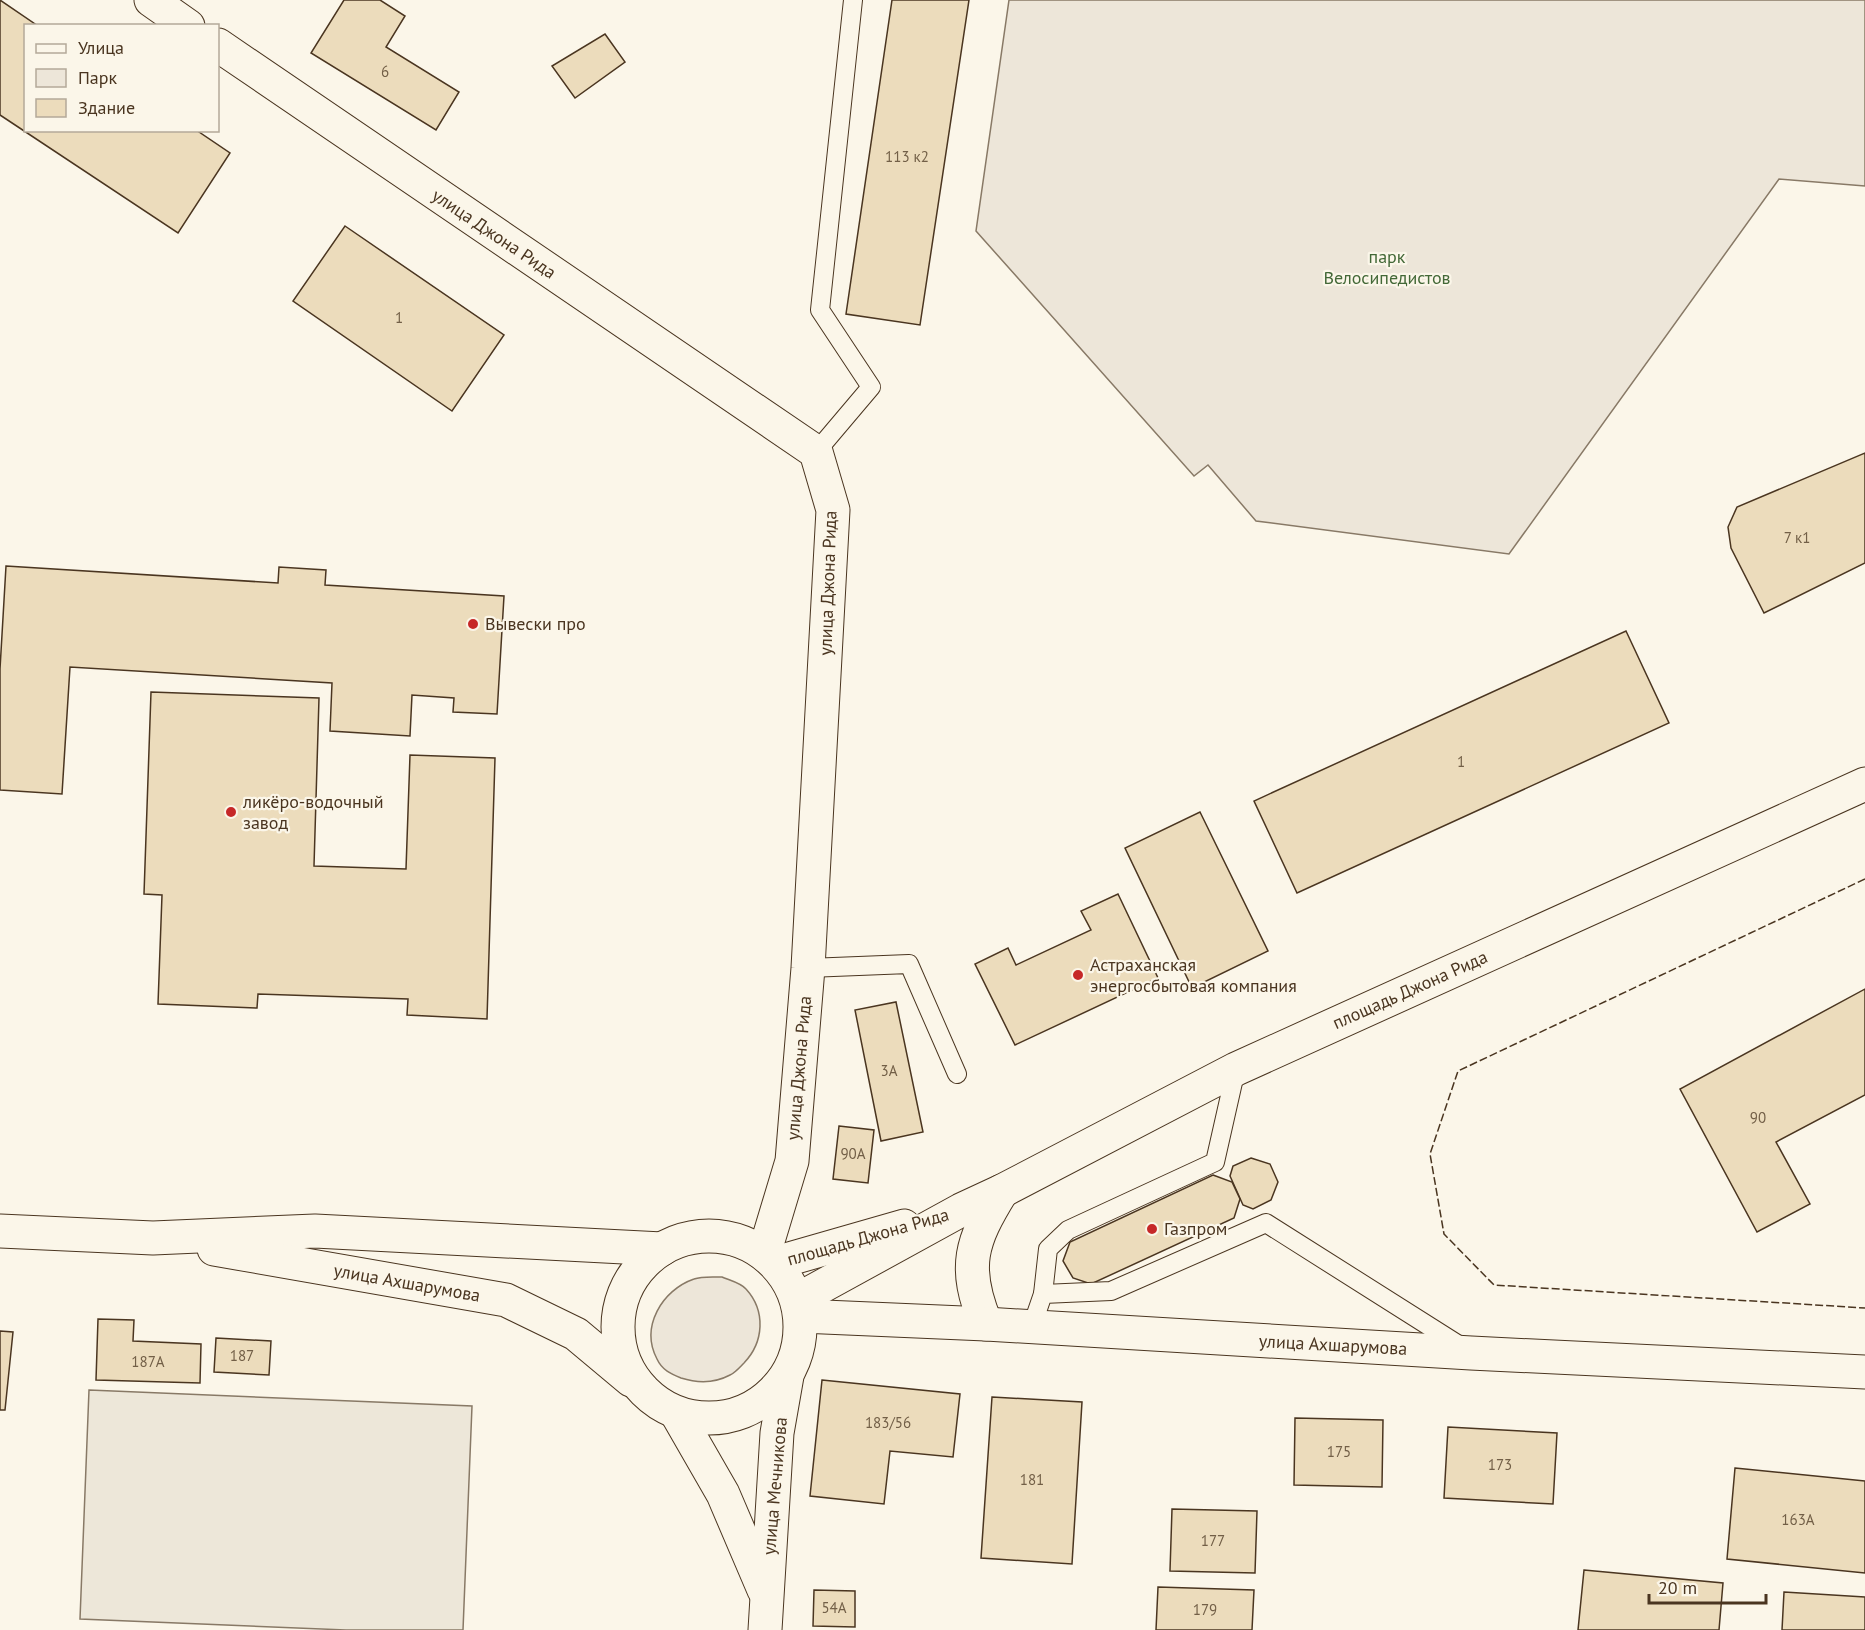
<svg xmlns="http://www.w3.org/2000/svg" width="1865" height="1630" viewBox="0 0 1865 1630" font-family="'PT Sans',sans-serif">
<style>
.green{fill:#ede6d9;stroke:#887966;stroke-width:1.5}
.parking{fill:#ede7d9;stroke:#887966;stroke-width:1.5}
.building{fill:#ecdcbc;stroke:#4a3520;stroke-width:1.5}
.lines{fill:none;stroke-linecap:round;stroke-linejoin:round}
.lane-casing{stroke:#4a3520;stroke-width:20}
.street-casing{stroke:#4a3520;stroke-width:35}
.secondary-casing{stroke:#4a3520;stroke-width:35}
.lane{stroke:#fbf6e9;stroke-width:18}
.street{stroke:#fbf6e9;stroke-width:33}
.secondary{stroke:#fbf6e9;stroke-width:33}
.fence{stroke:#4a3520;stroke-width:1.5;stroke-dasharray:8 3;stroke-linecap:butt}
.poi-dot{fill:#c62828;stroke:#fbf6e9;stroke-width:2}
.labels{text-anchor:middle;stroke-width:4.5;stroke-linejoin:round;paint-order:stroke}
.number-label{font-size:15px;fill:#725f47}
.street-label{font-size:18px;fill:#4a3520;stroke:#fbf6e9}
.park-label{font-size:18px;fill:#436837;stroke:#fbf6e9}
.poi-label{font-size:18px;fill:#4a3520;stroke:#fbf6e9;text-anchor:start}
</style>
<rect width="100%" height="100%" fill="#fbf6e9"/>
<!-- green -->
<g class="green">
<polygon points="1009,0 1865,0 1865,186 1779,179 1509,554 1256,521 1208,465 1194,476 976,231"/>
<path d="M722 1277C729 1280 741 1283 746 1289 766 1311 764 1342 744 1363 740 1367 735 1373 730 1375 715 1383 697 1383 681 1378 671 1374 662 1370 657 1359 640 1327 662 1290 694 1279 702 1276 713 1277 722 1277Z"/>
</g>
<!-- parking -->
<polygon class="parking" points="89,1390 472,1406 463,1630 346,1630 80,1619"/>
<!-- building -->
<g class="building">
<polygon points="0,0 38,26 26,26 26,130 196,130 230,153 178,233 0,115"/>
<polygon points="344,0 380,0 405,16 386,47 459,92 436,130 311,53"/>
<polygon points="892,0 969,0 920,325 846,314"/>
<polygon points="605,34 625,62 575,98 552,66"/>
<polygon points="345,226 504,335 452,411 293,301"/>
<polygon points="1865,453 1865,563 1764,613 1731,548 1728,527 1737,507"/>
<polygon points="6,566 278,583 279,567 326,570 325,585 504,596 497,714 453,712 454,698 412,695 410,736 330,731 332,683 70,667 62,794 0,790 0,669"/>
<polygon points="1626,631 1669,723 1297,893 1254,801"/>
<polygon points="151,692 319,698 314,866 406,869 410,755 495,758 487,1019 407,1015 408,999 258,994 257,1008 158,1004 162,895 144,894"/>
<polygon points="1200,812 1268,951 1192,988 1125,848"/>
<polygon points="1118,894 1158,978 1015,1045 975,964 1008,948 1016,965 1091,930 1081,911"/>
<polygon points="1865,989 1865,1095 1776,1142 1810,1204 1757,1232 1680,1089"/>
<polygon points="896,1002 923,1132 881,1141 855,1010"/>
<polygon points="839,1126 874,1130 868,1183 833,1179"/>
<polygon points="1251,1158 1270,1164 1278,1182 1271,1200 1253,1209 1243,1205 1230,1176 1233,1166"/>
<polygon points="1213,1175 1232,1182 1240,1199 1234,1218 1091,1284 1073,1278 1063,1261 1070,1242"/>
<polygon points="98,1319 134,1320 133,1341 201,1344 200,1383 96,1380"/>
<polygon points="0,1331 13,1332 5,1410 0,1410"/>
<polygon points="216,1338 271,1341 269,1375 214,1372"/>
<polygon points="822,1380 960,1394 953,1457 890,1451 884,1504 810,1496"/>
<polygon points="992,1397 1082,1402 1072,1564 981,1558"/>
<polygon points="1295,1418 1383,1420 1382,1487 1294,1485"/>
<polygon points="1448,1427 1557,1433 1553,1504 1444,1498"/>
<polygon points="1735,1468 1865,1481 1865,1573 1727,1559"/>
<polygon points="1172,1509 1257,1511 1255,1573 1170,1571"/>
<polygon points="1584,1570 1723,1583 1719,1630 1578,1630"/>
<polygon points="1158,1587 1254,1590 1252,1630 1156,1630"/>
<polygon points="814,1590 855,1591 855,1627 813,1626"/>
<polygon points="1784,1592 1865,1597 1865,1630 1782,1630"/>
</g>
<g class="lines">
<defs>
<g id="lane">
<polyline points="816,452 871,387 820,310 853,0"/>
<polyline points="808,968 909,964 957,1074"/>
<polyline points="1043,1294 1048,1249 1068,1230 1215,1162 1236,1069"/>
<polyline points="1032,1326 1043,1294 1111,1291 1266,1223 1462,1347"/>
</g>
<g id="street">
<polyline points="151,0 188,26"/>
<polyline points="218,45 816,452 833,510 808,968 792,1161 764,1254"/>
<polyline points="775,1263 904,1226"/>
<polyline points="797,1300 961,1210 1002,1191 1236,1069 1865,784"/>
<path d="M986 1324C962 1267 971 1241 1002 1191"/>
<polyline points="677,1414 723,1494 764,1590"/>
<polyline points="765,1630 777,1433 787,1376"/>
</g>
<g id="secondary">
<polyline points="0,1231 153,1238 315,1231 662,1249"/>
<circle cx="709" cy="1327" r="91"/>
<polyline points="214,1249 506,1300 576,1334 631,1380"/>
<polyline points="801,1316 986,1324 1471,1353 1865,1372"/>
</g>
</defs>
<!-- lane casing -->
<use href="#lane" class="lane-casing"/>
<!-- street casing -->
<use href="#street" class="street-casing"/>
<!-- secondary casing -->
<use href="#secondary" class="secondary-casing"/>
<!-- lane -->
<use href="#lane" class="lane"/>
<!-- street -->
<use href="#street" class="street"/>
<!-- secondary -->
<use href="#secondary" class="secondary"/>
<!-- fence -->
<polyline class="fence" points="1865,879 1458,1071 1430,1154 1444,1234 1494,1285 1865,1308"/>
</g>
<!-- markers -->
<g class="poi-dot">
<circle cx="473" cy="624" r="6"/>
<circle cx="231" cy="812" r="6"/>
<circle cx="1078" cy="975" r="6"/>
<circle cx="1152" cy="1229" r="6"/>
</g>
<g class="labels">
<!-- number labels -->
<g class="number-label">
<text x="385" y="77">6</text>
<text x="907" y="162">113 к2</text>
<text x="399" y="323">1</text>
<text x="1797" y="543">7 к1</text>
<text x="1461" y="767">1</text>
<text x="889" y="1076">3А</text>
<text x="1758" y="1123">90</text>
<text x="853" y="1159">90А</text>
<text x="242" y="1361">187</text>
<text x="148" y="1367">187А</text>
<text x="888" y="1428">183/56</text>
<text x="1339" y="1457">175</text>
<text x="1500" y="1470">173</text>
<text x="1032" y="1485">181</text>
<text x="1798" y="1525">163А</text>
<text x="1213" y="1546">177</text>
<text x="834" y="1613">54А</text>
<text x="1205" y="1615">179</text>
</g>
<!-- street labels -->
<g class="street-label">
<text transform="translate(494 234) rotate(34)" y="6">улица Джона Рида</text>
<text transform="translate(828 583) rotate(-88)" y="6">улица Джона Рида</text>
<text transform="translate(1410 990) rotate(-24)" y="6">площадь Джона Рида</text>
<text transform="translate(799 1068) rotate(-85)" y="6">улица Джона Рида</text>
<text transform="translate(868 1237) rotate(-16)" y="6">площадь Джона Рида</text>
<text transform="translate(407 1283) rotate(10)" y="6">улица Ахшарумова</text>
<text transform="translate(1333 1345) rotate(3)" y="6">улица Ахшарумова</text>
<text transform="translate(775 1486) rotate(-85)" y="6">улица Мечникова</text>
</g>
<!-- park labels -->
<g class="park-label">
<text x="1387" y="263">парк<tspan x="1387" dy="21">Велосипедистов</tspan></text>
</g>
<!-- poi labels -->
<g class="poi-label">
<text x="485" y="630">Вывески про</text>
<text x="243" y="808">ликёро-водочный<tspan x="243" dy="21">завод</tspan></text>
<text x="1090" y="971">Астраханская<tspan x="1090" dy="21">энергосбытовая компания</tspan></text>
<text x="1164" y="1235">Газпром</text>
</g>
</g>
<!-- legend -->
<rect x="24" y="24" width="195" height="108" fill="#fbf6e9" stroke="#b4a999" stroke-width="1.5"/>
<rect x="36" y="44" width="30" height="9" fill="#fbf6e9" stroke="#b4a999" stroke-width="1.5"/>
<text x="78" y="54" font-size="18" fill="#4a3520">Улица</text>
<rect x="36" y="69" width="30" height="18" fill="#ede6d9" stroke="#b4a999" stroke-width="1.5"/>
<text x="78" y="84" font-size="18" fill="#4a3520">Парк</text>
<rect x="36" y="99" width="30" height="18" fill="#ecdcbc" stroke="#b4a999" stroke-width="1.5"/>
<text x="78" y="114" font-size="18" fill="#4a3520">Здание</text>
<!-- scale -->
<path d="M1649 1594v9h117v-9" fill="none" stroke="#4a3520" stroke-width="3"/>
<text x="1658" y="1594" font-size="18" fill="#4a3520" stroke="#fbf6e9" stroke-width="4.5" paint-order="stroke">20 m</text>
</svg>
